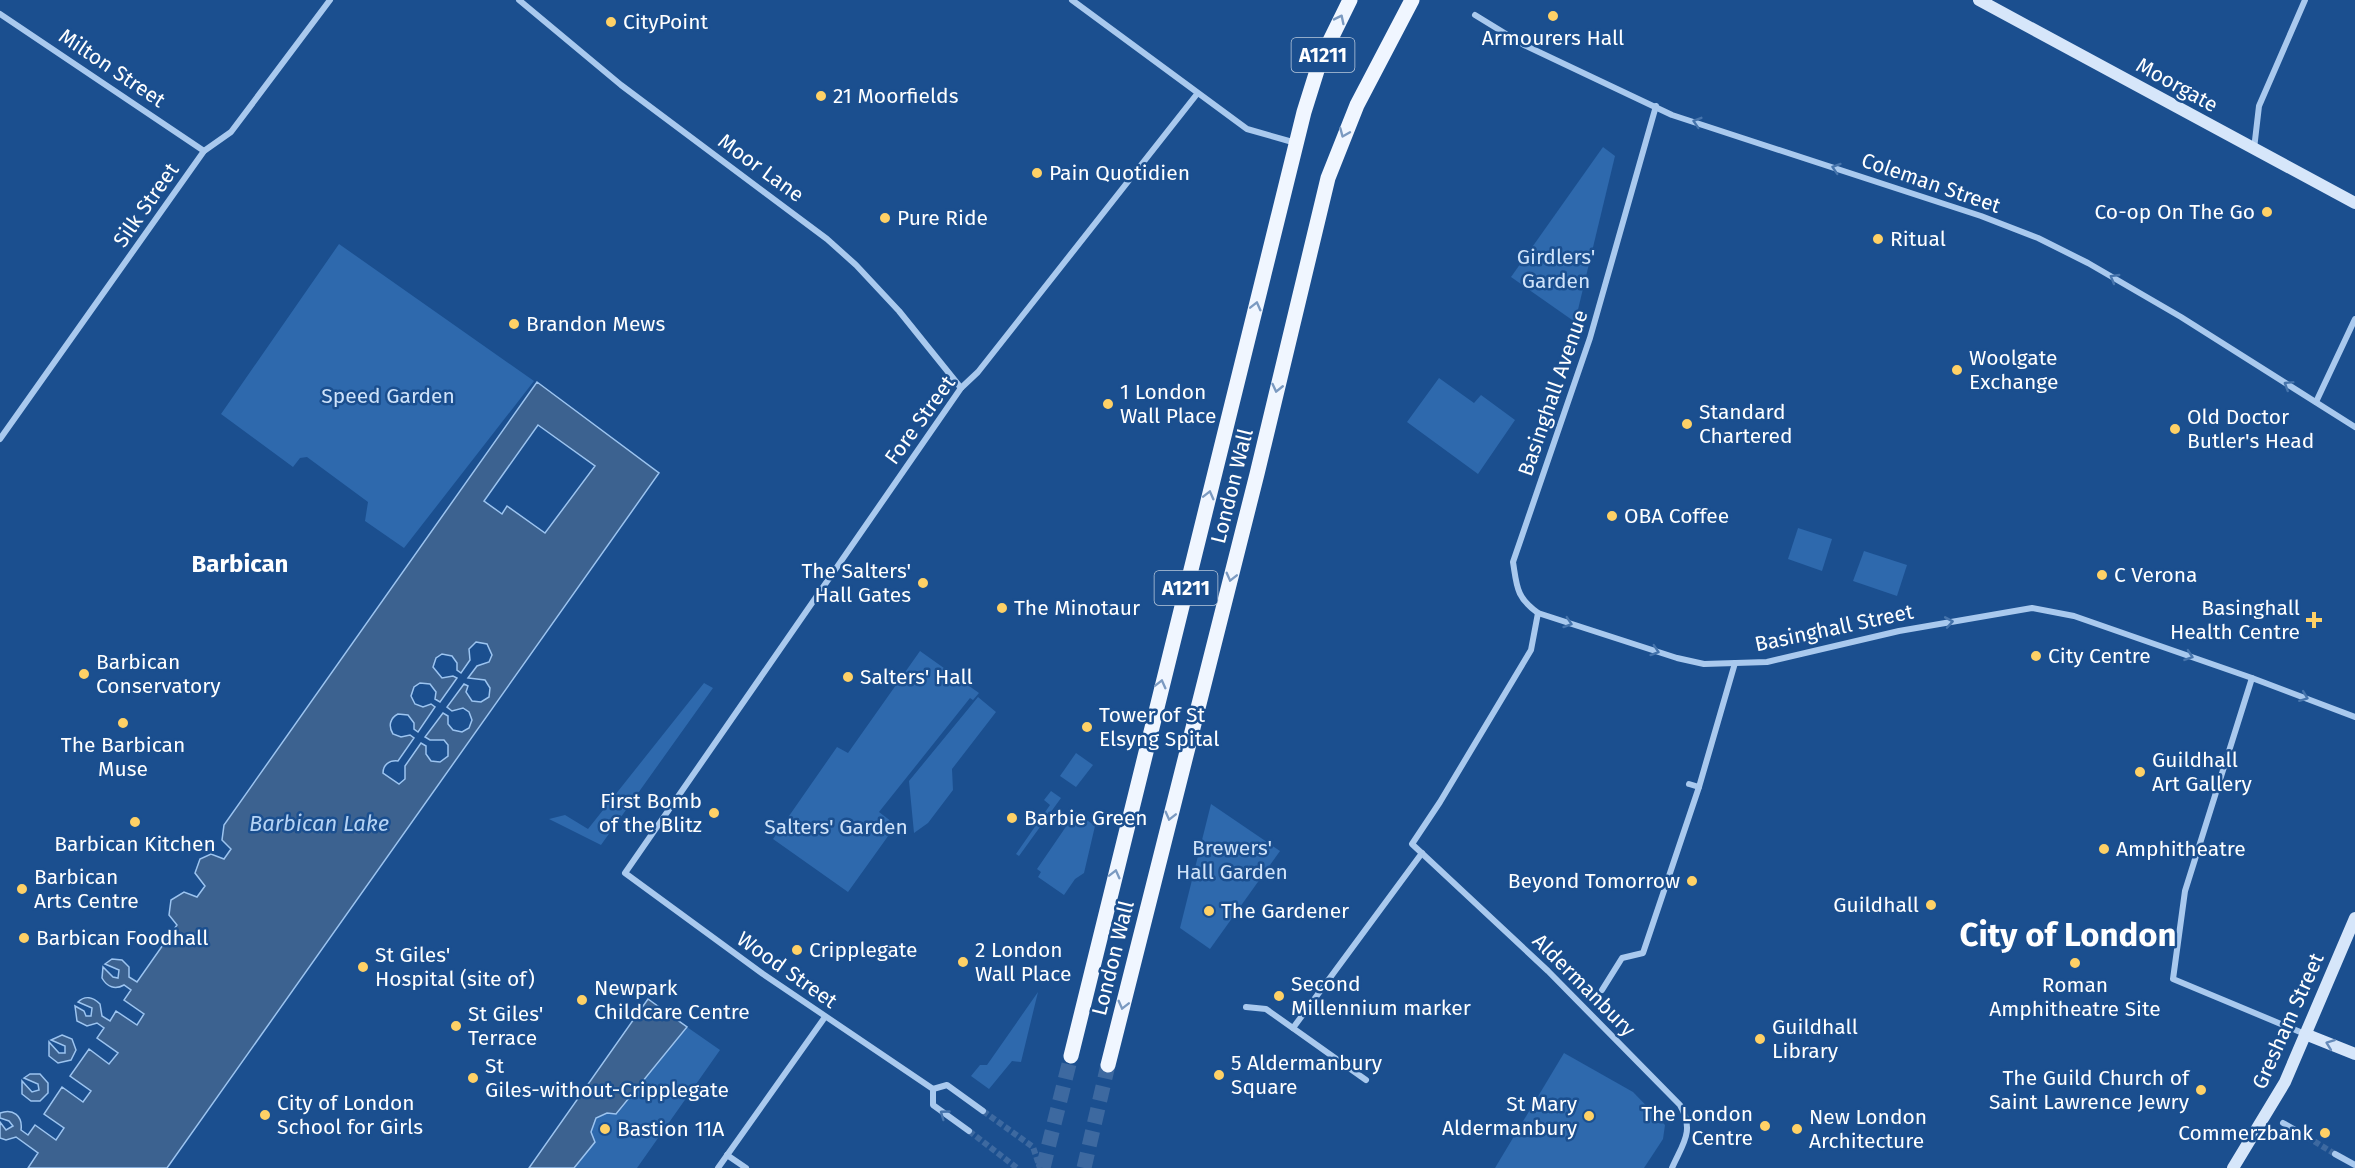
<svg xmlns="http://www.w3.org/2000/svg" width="2355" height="1168" viewBox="0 0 2355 1168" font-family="'Fira Sans',sans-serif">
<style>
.green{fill:#2e69ad}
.water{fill:#3c6290;stroke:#9cc4f0;stroke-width:1.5;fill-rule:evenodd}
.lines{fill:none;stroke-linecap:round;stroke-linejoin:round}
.street-tunnel{stroke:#3d69a0;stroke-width:6;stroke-dasharray:6 3;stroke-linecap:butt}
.primary-tunnel{stroke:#3d69a0;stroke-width:15;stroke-dasharray:15 8;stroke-linecap:butt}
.street{stroke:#a9c9ee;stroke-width:6}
.secondary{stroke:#d6e6fa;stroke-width:12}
.primary{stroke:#f0f6ff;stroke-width:15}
.oneway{stroke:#7b9ac1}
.oneway2{stroke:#4674ac}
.oneway3{stroke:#668bba}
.poi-dot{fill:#ffd166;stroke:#1b4f8f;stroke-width:2}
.labels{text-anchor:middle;stroke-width:5;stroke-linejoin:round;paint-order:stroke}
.shield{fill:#1b4f8f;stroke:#bbcadd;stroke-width:1.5}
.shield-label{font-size:20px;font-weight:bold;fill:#fff}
.poi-label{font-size:21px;fill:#fff;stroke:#1b4f8f;text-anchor:start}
.street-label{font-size:21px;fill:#fff;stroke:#1b4f8f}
.park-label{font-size:21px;fill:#cfe3fa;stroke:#1b4f8f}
.water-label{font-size:22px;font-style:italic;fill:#b5d3f5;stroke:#1b4f8f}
.quarter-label{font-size:24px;font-weight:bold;fill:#fff;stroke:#1b4f8f}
.town-label{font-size:33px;font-weight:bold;fill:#fff;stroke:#1b4f8f}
</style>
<rect width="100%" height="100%" fill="#1b4f8f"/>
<!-- green -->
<g class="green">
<polygon points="1603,147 1615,156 1575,322 1511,277"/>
<polygon points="339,244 534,381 404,548 365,521 368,502 307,457 300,458 293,467 221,414"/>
<polygon points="1439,378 1474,403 1481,395 1515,420 1478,474 1407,422"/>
<polygon points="1798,528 1832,539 1822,571 1788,559"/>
<polygon points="1864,551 1907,565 1897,596 1853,581"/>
<polygon points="920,651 979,693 973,700 970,698 879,812 896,825 848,892 773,839 837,747 848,753"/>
<polygon points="704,683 713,688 601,845 549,819 565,815 588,829"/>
<polygon points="978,697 996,712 952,769 953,790 928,823 914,833 909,781"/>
<polygon points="1076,753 1093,765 1076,787 1060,776"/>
<polygon points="1051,791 1061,798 1019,856 1016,854 1050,805 1044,800"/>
<polygon points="1211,804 1280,851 1210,949 1180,928"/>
<polygon points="1076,812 1095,826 1084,873 1075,879 1064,895 1038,877 1041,872 1037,869"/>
<polygon points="1038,992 1021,1062 1012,1061 989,1089 971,1076 980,1065 987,1065"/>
<polygon points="687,1027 720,1050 637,1168 574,1168 594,1142 591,1132 596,1118 607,1113 617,1114"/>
<polygon points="1564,1053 1633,1092 1665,1125 1663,1139 1644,1168 1495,1168"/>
</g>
<!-- water -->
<g class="water">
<path d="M537 382 659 473 167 1168H28L38 1153 16 1137 6 1140 0 1138V1122L6 1130 13 1126 9 1121 0 1118V1113C13 1108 23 1116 21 1130L28 1135 35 1125 56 1140 64 1128 44 1114 62 1087 83 1102 91 1091 70 1076 89 1049 109 1064 118 1053 97 1038 104 1028 97 1023 87 1026 77 1021 75 1006 84 1011 86 1016H91L92 1008 78 1002C85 995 93 997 100 1004L102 1016 110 1021 116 1011 137 1025 144 1014 124 1000 131 990 124 985C115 990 107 987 102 978L103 967 113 977 118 978 119 970 105 964 112 959 122 960 129 967V977L137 982 177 925 169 915 171 900 184 892 197 897 205 886 195 873 200 859 211 854 224 859 231 849 222 840 224 825ZM538 425 595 466 545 533 507 506 502 514 484 501ZM476 642 487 644 492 655 489 662 477 666 468 678 485 680 490 688 489 697 481 702 472 701 466 692 468 686 464 684 447 707 452 711 463 708 469 712 472 720 469 728 462 732 453 730 448 724V716L443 713 425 737 430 740H444L448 745V756L440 762 431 761 426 754V746L421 743 405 766V779L399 784 383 773C383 765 389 760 398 761L414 738 410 735 401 737 393 734C388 726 390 718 398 714L408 715 414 723V729L418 732 435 707 431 704 423 707 415 704 411 696 414 687 420 683 430 684 436 692 435 699 440 702 457 678 453 676 442 678 433 667 436 658 442 654 452 656 457 663V670L461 673 470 660 469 649Z"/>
<polygon points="648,999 687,1027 616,1114 607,1113 596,1118 591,1132 595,1142 574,1168 529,1168"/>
<polygon points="62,1035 72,1039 76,1050 71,1060 58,1063 49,1056 49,1042 59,1053 65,1053 65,1046 51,1040"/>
<polygon points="30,1074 40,1074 48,1083 48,1093 40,1101 31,1101 22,1094 22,1081 32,1092 39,1090 38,1084 24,1078"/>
</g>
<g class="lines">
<!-- street-tunnel -->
<g class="street-tunnel">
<polyline points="983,1111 1033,1147 1040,1168"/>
<polyline points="969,1131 1017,1168"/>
<polyline points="2299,1132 2335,1154"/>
</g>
<!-- primary-tunnel -->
<g class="primary-tunnel">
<polyline points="1043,1168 1071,1056"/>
<polyline points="1084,1168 1108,1065"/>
</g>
<!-- street -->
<g class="street">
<polyline points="519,0 621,85 827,239 856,265 899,311 961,388"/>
<polyline points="1072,0 1247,129 1296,143"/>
<polyline points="0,14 204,151"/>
<polyline points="1475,15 1524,45 1672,115 1981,216 2038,238 2088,263 2181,317 2355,427"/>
<path d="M1656 106 1590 338 1513 562C1517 587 1516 597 1538 613L1677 658 1704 664 1767 662 1899 631 2032 608 2074 616 2252 678 2355 717"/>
<polyline points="2254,149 2259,106 2305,0"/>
<polyline points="2316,402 2355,319"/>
<polyline points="0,439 204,151 231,132 330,0"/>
<path d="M1538 613 1531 650 1440 802 1412 844 1548 971 1680 1105C1695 1131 1683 1143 1672 1168"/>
<polyline points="2252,678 2185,891 2173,979 2305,1034"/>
<polyline points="1689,784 1699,787"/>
<polyline points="1602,990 1622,958 1643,953 1699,787 1735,663"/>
<polyline points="1246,1007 1266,1009 1366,1080"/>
<polyline points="1293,1028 1422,853"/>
<polyline points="933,1089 763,974 625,873 961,388 978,372 1197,94"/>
<polyline points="933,1089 933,1105 969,1131"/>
<polyline points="933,1089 947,1085 983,1111"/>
<polyline points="2283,1123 2299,1132"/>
<polyline points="2335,1154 2355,1165"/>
<polyline points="727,1155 746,1168"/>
<polyline points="718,1168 825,1017"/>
</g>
<!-- secondary -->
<g class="secondary">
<polyline points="1979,0 2355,203"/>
<polyline points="2305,1034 2355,1054"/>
<polyline points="2233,1168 2285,1082 2355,918"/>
</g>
<!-- primary -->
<g class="primary">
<polyline points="1071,1056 1304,112 1320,61 1350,0"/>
<polyline points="1108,1065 1257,474 1328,178 1357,105 1412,0"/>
</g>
</g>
<!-- one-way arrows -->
<defs><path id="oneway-chevron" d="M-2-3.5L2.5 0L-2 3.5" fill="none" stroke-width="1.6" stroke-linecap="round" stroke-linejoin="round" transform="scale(1.5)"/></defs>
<g class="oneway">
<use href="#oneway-chevron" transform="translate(1340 19) rotate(-64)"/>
<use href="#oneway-chevron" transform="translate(1344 133) rotate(113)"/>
<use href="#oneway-chevron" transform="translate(1256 306) rotate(-76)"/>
<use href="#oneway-chevron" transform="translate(1277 388) rotate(103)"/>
<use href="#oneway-chevron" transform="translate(1209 495) rotate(-76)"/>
<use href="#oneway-chevron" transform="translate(1231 577) rotate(104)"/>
<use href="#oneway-chevron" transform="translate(1161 684) rotate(-76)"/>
<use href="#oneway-chevron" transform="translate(1170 816) rotate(104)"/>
<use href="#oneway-chevron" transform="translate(1115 874) rotate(-76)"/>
<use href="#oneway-chevron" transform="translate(1123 1005) rotate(104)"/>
</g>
<g class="oneway2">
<use href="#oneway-chevron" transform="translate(1697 122) rotate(-163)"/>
<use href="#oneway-chevron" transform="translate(1836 168) rotate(-162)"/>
<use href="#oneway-chevron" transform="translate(2114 278) rotate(-150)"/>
<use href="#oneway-chevron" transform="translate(2288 385) rotate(-148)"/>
<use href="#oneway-chevron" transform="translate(1949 622) rotate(-10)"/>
<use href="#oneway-chevron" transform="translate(1568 623) rotate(18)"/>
<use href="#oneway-chevron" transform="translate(1655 651) rotate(18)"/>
<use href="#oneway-chevron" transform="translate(2189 656) rotate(19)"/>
<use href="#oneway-chevron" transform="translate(2304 697) rotate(21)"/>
<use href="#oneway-chevron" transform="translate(944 1114) rotate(-144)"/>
</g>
<use class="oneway3" href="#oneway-chevron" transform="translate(2330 1044) rotate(-159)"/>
<!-- markers -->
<g class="poi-dot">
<circle cx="1553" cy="16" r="6"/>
<circle cx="611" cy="22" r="6"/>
<circle cx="821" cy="96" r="6"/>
<circle cx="1037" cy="173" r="6"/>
<circle cx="2267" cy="212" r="6"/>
<circle cx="885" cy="218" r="6"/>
<circle cx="1878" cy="239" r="6"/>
<circle cx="514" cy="324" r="6"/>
<circle cx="1957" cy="370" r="6"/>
<circle cx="1108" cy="404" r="6"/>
<circle cx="1687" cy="424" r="6"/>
<circle cx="2175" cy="429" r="6"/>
<circle cx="1612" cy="516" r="6"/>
<circle cx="2102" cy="575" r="6"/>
<circle cx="923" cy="583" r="6"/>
<circle cx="1002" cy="608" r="6"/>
<path d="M2311 611h6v6h6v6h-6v6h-6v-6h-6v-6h6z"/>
<circle cx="2036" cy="656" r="6"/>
<circle cx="84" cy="674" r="6"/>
<circle cx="848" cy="677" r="6"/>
<circle cx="123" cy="723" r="6"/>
<circle cx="1087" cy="727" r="6"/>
<circle cx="2140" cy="772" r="6"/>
<circle cx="714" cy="813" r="6"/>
<circle cx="1012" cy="818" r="6"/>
<circle cx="135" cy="822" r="6"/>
<circle cx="2104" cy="849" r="6"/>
<circle cx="1692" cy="881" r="6"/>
<circle cx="22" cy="889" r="6"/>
<circle cx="1931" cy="905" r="6"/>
<circle cx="1209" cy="911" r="6"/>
<circle cx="24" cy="938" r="6"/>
<circle cx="797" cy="950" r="6"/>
<circle cx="963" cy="962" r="6"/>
<circle cx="2075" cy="963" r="6"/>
<circle cx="363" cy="967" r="6"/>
<circle cx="1279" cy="996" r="6"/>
<circle cx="582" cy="1000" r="6"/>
<circle cx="456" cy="1026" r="6"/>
<circle cx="1760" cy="1039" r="6"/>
<circle cx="1219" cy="1075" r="6"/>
<circle cx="473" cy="1078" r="6"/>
<circle cx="2201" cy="1090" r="6"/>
<circle cx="265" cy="1115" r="6"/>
<circle cx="1589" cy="1116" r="6"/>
<circle cx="1765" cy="1126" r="6"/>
<circle cx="605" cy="1129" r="6"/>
<circle cx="1797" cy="1129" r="6"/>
<circle cx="2325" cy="1133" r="6"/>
</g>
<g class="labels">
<!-- shield labels -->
<g class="shield">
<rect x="1291.5" y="38" width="63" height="34" rx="4.5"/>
<rect x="1154.5" y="571" width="63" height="34" rx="4.5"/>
</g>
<g class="shield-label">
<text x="1323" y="62">A1211</text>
<text x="1186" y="595">A1211</text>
</g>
<!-- poi labels -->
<g class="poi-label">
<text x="623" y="29">CityPoint</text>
<text x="1553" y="45" text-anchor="middle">Armourers Hall</text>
<text x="833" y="103">21 Moorfields</text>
<text x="1049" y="180">Pain Quotidien</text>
<text x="2255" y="219" text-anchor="end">Co-op On The Go</text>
<text x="897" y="225">Pure Ride</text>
<text x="1890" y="246">Ritual</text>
<text x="526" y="331">Brandon Mews</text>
<text x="1969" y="365">Woolgate<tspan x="1969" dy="24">Exchange</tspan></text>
<text x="1120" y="399">1 London<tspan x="1120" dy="24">Wall Place</tspan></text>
<text x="1699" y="419">Standard<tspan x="1699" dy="24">Chartered</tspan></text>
<text x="2187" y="424">Old Doctor<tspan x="2187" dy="24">Butler's Head</tspan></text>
<text x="1624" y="523">OBA Coffee</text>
<text x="911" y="578" text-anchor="end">The Salters'<tspan x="911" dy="24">Hall Gates</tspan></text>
<text x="2114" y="582">C Verona</text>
<text x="1014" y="615">The Minotaur</text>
<text x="2300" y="615" text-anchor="end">Basinghall<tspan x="2300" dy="24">Health Centre</tspan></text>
<text x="2048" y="663">City Centre</text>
<text x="96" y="669">Barbican<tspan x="96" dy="24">Conservatory</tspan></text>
<text x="860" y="684">Salters' Hall</text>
<text x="1099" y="722">Tower of St<tspan x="1099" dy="24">Elsyng Spital</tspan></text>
<text x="123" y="752" text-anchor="middle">The Barbican<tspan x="123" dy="24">Muse</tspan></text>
<text x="2152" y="767">Guildhall<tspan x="2152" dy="24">Art Gallery</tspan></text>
<text x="702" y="808" text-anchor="end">First Bomb<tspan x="702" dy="24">of the Blitz</tspan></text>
<text x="1024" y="825">Barbie Green</text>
<text x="135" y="851" text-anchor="middle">Barbican Kitchen</text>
<text x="2116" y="856">Amphitheatre</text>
<text x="34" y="884">Barbican<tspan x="34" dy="24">Arts Centre</tspan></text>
<text x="1680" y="888" text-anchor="end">Beyond Tomorrow</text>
<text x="1919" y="912" text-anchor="end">Guildhall</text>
<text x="1221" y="918">The Gardener</text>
<text x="36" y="945">Barbican Foodhall</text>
<text x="809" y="957">Cripplegate</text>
<text x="975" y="957">2 London<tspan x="975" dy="24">Wall Place</tspan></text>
<text x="375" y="962">St Giles'<tspan x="375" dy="24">Hospital (site of)</tspan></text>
<text x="1291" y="991">Second<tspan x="1291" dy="24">Millennium marker</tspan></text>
<text x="2075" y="992" text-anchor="middle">Roman<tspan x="2075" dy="24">Amphitheatre Site</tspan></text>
<text x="594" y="995">Newpark<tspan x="594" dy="24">Childcare Centre</tspan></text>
<text x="468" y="1021">St Giles'<tspan x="468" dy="24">Terrace</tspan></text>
<text x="1772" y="1034">Guildhall<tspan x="1772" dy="24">Library</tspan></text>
<text x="1231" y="1070">5 Aldermanbury<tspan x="1231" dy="24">Square</tspan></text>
<text x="485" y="1073">St<tspan x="485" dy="24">Giles-without-Cripplegate</tspan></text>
<text x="2189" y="1085" text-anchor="end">The Guild Church of<tspan x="2189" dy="24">Saint Lawrence Jewry</tspan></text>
<text x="277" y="1110">City of London<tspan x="277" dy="24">School for Girls</tspan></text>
<text x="1577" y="1111" text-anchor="end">St Mary<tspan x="1577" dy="24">Aldermanbury</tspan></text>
<text x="1753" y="1121" text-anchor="end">The London<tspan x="1753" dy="24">Centre</tspan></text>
<text x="1809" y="1124">New London<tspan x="1809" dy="24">Architecture</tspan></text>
<text x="617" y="1136">Bastion 11A</text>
<text x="2313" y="1140" text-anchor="end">Commerzbank</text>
</g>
<!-- street labels -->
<g class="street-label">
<text transform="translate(112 68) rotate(34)" y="7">Milton Street</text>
<text transform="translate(2177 85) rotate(29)" y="7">Moorgate</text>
<text transform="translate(761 168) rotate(36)" y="7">Moor Lane</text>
<text transform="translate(1931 183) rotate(19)" y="7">Coleman Street</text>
<text transform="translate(146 205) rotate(-55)" y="7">Silk Street</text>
<text transform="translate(1553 393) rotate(-71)" y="7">Basinghall Avenue</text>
<text transform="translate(920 420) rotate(-54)" y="7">Fore Street</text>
<text transform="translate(1232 486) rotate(-76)" y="7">London Wall</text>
<text transform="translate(1834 628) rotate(-12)" y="7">Basinghall Street</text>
<text transform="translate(1113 958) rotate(-76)" y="7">London Wall</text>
<text transform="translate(787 970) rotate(35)" y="7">Wood Street</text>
<text transform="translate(1584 985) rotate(45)" y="7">Aldermanbury</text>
<text transform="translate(2288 1021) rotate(-66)" y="7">Gresham Street</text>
</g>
<!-- park labels -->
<g class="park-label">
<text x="1556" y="264">Girdlers'<tspan x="1556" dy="24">Garden</tspan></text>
<text x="388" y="403">Speed Garden</text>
<text x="836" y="834">Salters' Garden</text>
<text x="1232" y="855">Brewers'<tspan x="1232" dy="24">Hall Garden</tspan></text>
</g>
<!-- water labels -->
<g class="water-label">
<text x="319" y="831">Barbican Lake</text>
</g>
<!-- quarter labels -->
<g class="quarter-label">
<text x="240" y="572">Barbican</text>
</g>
<!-- town labels -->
<g class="town-label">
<text x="2068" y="946">City of London</text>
</g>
</g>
</svg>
